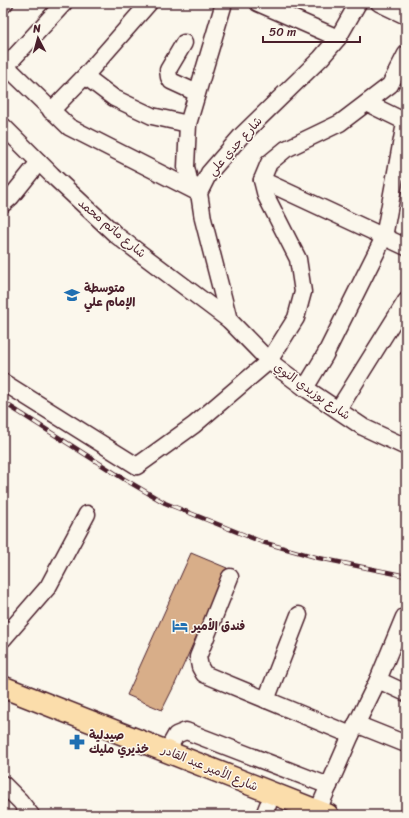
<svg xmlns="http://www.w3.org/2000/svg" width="409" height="818" viewBox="0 0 409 818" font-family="Sriracha,'Playpen Sans Arabic',sans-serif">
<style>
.building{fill:#d8ae89;stroke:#4a1f2b}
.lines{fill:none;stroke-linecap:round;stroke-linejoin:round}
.minor-casing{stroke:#4a1f2b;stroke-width:19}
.major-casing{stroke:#4a1f2b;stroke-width:24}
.minor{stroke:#fbf7ec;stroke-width:16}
.major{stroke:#fbddab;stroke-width:21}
.rail-casing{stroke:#4a1f2b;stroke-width:4.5}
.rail{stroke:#fbf7ec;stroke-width:3;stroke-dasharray:9;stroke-linecap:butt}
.labels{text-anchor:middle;stroke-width:3;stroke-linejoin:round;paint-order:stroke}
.street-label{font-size:12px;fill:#4a1f2b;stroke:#fbf7ec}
.poi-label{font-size:12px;font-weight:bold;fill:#4a1f2b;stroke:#fbf7ec;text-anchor:start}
</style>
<rect width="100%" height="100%" fill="#fbf7ec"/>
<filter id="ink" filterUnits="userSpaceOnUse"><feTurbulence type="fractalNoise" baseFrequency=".025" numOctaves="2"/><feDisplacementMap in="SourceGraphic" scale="8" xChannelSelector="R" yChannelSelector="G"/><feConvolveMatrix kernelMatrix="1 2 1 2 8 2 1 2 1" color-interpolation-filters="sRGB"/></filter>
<g filter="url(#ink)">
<!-- building -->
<polygon class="building" points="191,553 227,568 175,684 162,710 127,695"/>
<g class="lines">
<defs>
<g id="minor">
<polyline points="258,3 338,38"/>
<polyline points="379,3 406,16"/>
<polyline points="3,5 5,3"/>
<polyline points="184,43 168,70 169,77 171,81 197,93"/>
<polyline points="3,63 69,127 199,193"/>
<polyline points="6,66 64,3"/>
<polyline points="85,76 114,98 152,116 188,124"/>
<polyline points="51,111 85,76 149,3"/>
<polyline points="3,126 52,175 116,235 229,320 269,361 305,388 363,427 406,447"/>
<polyline points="262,180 406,247"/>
<polyline points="191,188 186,167 188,124 224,3"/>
<polyline points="3,204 11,197 39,162"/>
<polyline points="229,320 203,219 199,193 209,173 242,135 321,58 338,38 358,3"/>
<polyline points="3,382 137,466 194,425 269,361 296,318 303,292 298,259 266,196 262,180 269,163 286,149 340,123 390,85 406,54"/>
<polyline points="305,388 325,355 384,237 405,123 404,121 367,103"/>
<polyline points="338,410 406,301"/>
<polyline points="230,577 198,657 200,667 204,674 351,735"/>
<polyline points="3,639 48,587 87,514"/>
<polyline points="378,680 406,693"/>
<polyline points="266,700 299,615"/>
<polyline points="356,724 406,744"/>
<polyline points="167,751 176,735 186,731 329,786"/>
<polyline points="3,784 20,801 31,815"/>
<polyline points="264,815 268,805"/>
<polyline points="316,815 351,735 378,680 404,617"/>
</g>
<polyline id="major" points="3,687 328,815"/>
</defs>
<!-- minor casing -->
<use href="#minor" class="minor-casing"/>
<!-- major casing -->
<use href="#major" class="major-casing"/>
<!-- minor -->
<use href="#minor" class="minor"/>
<!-- major -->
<use href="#major" class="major"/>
<defs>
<polyline id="rail" points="3,402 124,479 165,503 262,542 319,558 406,576"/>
</defs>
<!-- rail casing -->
<use href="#rail" class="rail-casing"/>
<!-- rail -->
<use href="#rail" class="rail"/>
</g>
</g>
<!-- icons -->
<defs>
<symbol id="school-bare" viewBox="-9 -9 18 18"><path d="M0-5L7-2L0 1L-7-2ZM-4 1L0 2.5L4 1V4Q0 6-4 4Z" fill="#1f6fb2" stroke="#fbf7ec" stroke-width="2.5" paint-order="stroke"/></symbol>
<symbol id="hotel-bare" viewBox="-9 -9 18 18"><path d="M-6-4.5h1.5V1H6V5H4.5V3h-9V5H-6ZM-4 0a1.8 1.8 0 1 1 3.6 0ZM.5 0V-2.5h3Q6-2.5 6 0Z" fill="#1f6fb2" stroke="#fbf7ec" stroke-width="2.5" paint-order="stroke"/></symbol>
<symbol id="pharmacy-bare" viewBox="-9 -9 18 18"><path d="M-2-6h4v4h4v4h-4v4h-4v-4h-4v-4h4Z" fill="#1f6fb2" stroke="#fbf7ec" stroke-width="2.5" paint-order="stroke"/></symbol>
</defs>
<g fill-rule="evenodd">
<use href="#school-bare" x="61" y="284" width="22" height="22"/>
<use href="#hotel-bare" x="169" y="615" width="22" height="22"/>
<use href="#pharmacy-bare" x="66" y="731" width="22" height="22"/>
</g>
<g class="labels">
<!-- street labels -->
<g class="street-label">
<text transform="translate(235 146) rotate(-48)" y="4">شارع جدي علي</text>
<text transform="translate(112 228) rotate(40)" y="4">شارع ماتم محمد</text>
<text transform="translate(312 391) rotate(35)" y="4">شارع بوزيدي النوي</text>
<text transform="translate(210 768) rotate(22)" y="4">شارع الأمير عبد القادر</text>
</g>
<!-- poi labels -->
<g class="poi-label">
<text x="84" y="292">متوسطة<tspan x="84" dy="14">الإمام علي</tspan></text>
<text x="192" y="630">فندق الأمير</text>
<text x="89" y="739">صيدلية<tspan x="89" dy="14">خذيري مليك</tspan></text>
</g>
</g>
<!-- margin -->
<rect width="409" height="818" fill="none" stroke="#fbf7ec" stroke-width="16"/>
<rect x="8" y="8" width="393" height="802" fill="none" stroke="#4a1f2b" stroke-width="1.5" filter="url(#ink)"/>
<!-- north arrow -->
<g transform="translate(38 38) rotate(354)" stroke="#fbf7ec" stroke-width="3" paint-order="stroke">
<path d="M0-3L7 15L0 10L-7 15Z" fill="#4a1f2b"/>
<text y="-6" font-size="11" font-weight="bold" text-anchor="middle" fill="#4a1f2b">N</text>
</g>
<!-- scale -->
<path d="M263 36v6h97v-6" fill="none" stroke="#4a1f2b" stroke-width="2"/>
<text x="269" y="36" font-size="12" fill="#4a1f2b" stroke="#fbf7ec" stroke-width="3" paint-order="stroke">50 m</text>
</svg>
